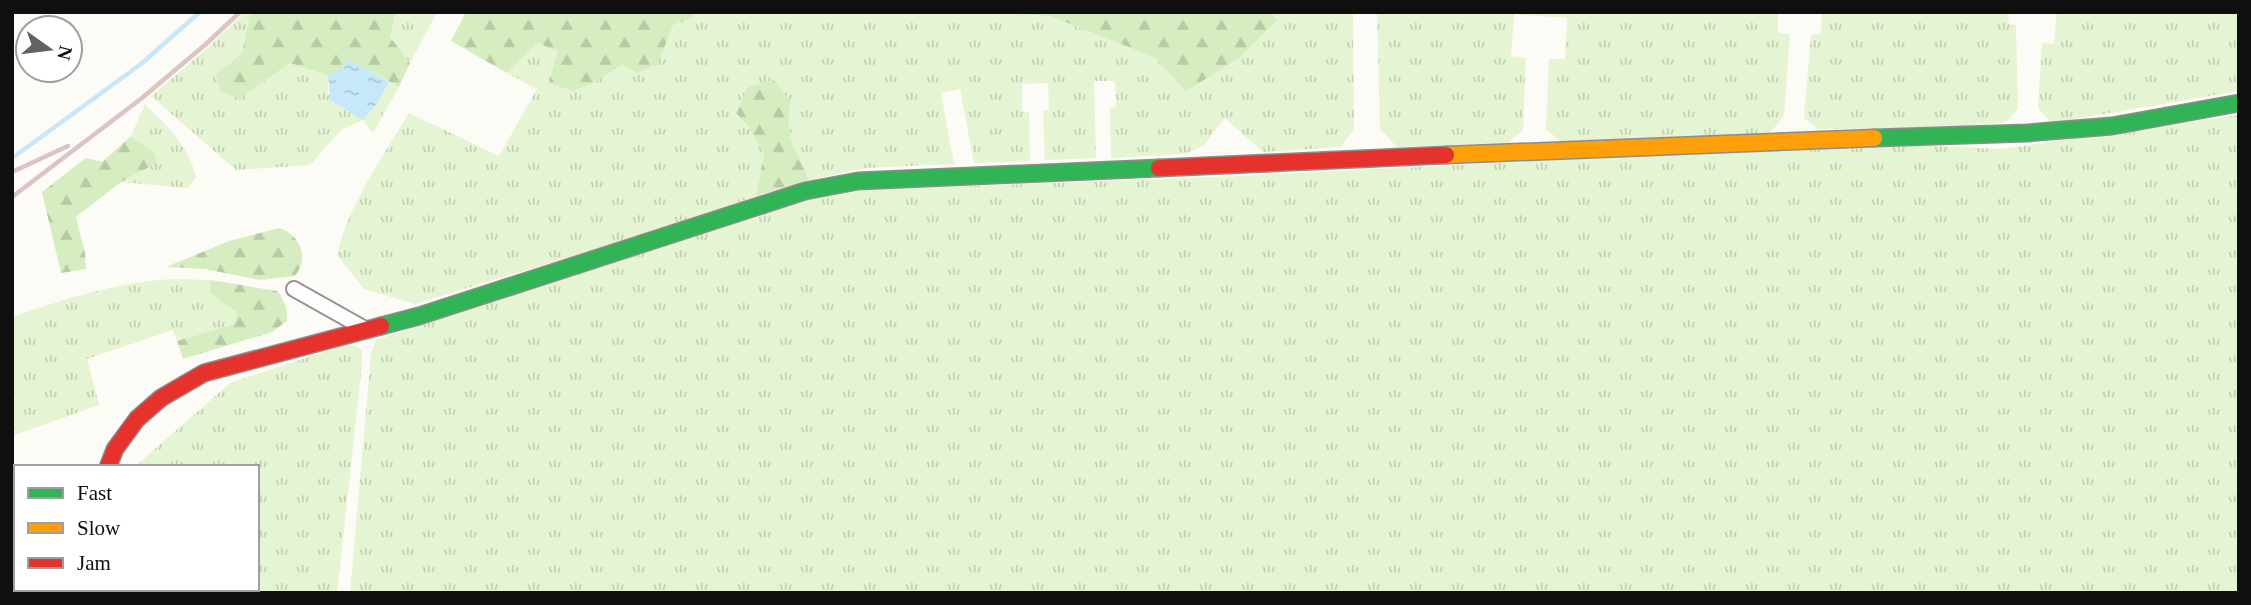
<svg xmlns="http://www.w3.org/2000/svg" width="2251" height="605" viewBox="0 0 2251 605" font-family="'Times New Roman',serif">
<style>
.grass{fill:url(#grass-tufts)}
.forest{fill:url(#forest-firs)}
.water{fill:url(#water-ripples)}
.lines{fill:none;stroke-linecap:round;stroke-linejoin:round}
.stream{stroke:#c7e7fa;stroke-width:4.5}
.street-casing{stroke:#969593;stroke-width:18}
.fast-casing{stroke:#8c8c89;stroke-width:19}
.slow-casing{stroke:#8c8c89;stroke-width:19}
.jam-casing{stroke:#8c8c89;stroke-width:19}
.street{stroke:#fffefe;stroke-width:14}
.fast{stroke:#30b455;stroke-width:16}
.slow{stroke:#ff9f0a;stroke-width:16}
.jam{stroke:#e5322d;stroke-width:16}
.rail{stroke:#dac5c4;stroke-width:4.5}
</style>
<defs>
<pattern id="grass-tufts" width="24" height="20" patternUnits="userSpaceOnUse" patternTransform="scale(1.75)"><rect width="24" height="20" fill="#e5f4d2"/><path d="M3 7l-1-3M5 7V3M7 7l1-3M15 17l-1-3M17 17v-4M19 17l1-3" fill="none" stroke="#c3d0b3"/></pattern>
<pattern id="forest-firs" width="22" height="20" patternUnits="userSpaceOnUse" patternTransform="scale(1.75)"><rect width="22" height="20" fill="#d5edc0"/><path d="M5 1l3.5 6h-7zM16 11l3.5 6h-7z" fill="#b6caa4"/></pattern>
<pattern id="water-ripples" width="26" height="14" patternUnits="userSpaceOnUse" patternTransform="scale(1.75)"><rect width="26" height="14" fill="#c7e7fa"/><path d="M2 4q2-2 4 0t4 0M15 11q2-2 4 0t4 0" fill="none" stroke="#aac5d5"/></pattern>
</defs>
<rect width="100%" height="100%" fill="#fcfbf5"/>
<!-- grass -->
<g class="grass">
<polygon points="245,12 250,12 242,54 215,75 239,99 290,63 328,75 328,95 378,102 389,82 399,87 373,133 363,120 341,130 310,165 236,170 151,96 203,52"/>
<polygon points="411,12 437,12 410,63 390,37 395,15"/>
<path d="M695 12H976L1050 16 1155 57 1187 91 1276 20 1271 12H1353L1354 130 1340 147 1263 152 1225 118 1204 145 1186 154 1111 158 1110 108 1116 107 1115 81H1094L1096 158 1045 160 1043 110H1049L1048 83 1022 84V111L1029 112 1030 161 974 163 960 89 941 93 954 164 866 168 809 180C797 147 783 138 791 102L736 113 749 127 764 154 756 196 668 227 415 304 364 289 337 255C348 206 383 156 409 113L499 156 537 89 507 73 537 43 558 51 574 91 593 83 622 65 673 25 691 18Z"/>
<polygon points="1377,12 1778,12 1778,33 1790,34 1784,116 1769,134 1560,141 1546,129 1549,59 1565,59 1567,18 1514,14 1511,56 1526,58 1523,130 1508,143 1397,147 1380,129"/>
<polygon points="1822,12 2009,12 2008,24 2016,25 2018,109 2006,122 1940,128 1818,129 1804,118 1811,35 1821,34"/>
<polygon points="2057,12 2239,12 2239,91 2052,123 2038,108 2042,43 2054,44"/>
<path d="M145 104C171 131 185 140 196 177L188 188 121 182 157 163 155 153 131 136Z"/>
<polygon points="2239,115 2239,593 350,593 371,354 376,340 810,199 870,190 1237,176 1802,148 1910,145 2001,149"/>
<path d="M176 279 211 280 210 293 239 312 234 324 177 341 173 330 87 359 99 405 12 436V317C66 299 119 281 176 279Z"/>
<polygon points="345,345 357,346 362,351 362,365 337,593 76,593 70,590 257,589 257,467 137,467 140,462 230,383"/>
</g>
<!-- forest -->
<g class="forest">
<polygon points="250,12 411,12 395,15 390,37 410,63 399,87 348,59 343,68 330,76 290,63 239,99 221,91 215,75 242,54"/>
<polygon points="466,12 695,12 692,18 673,25 658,63 638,73 622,65 593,83 574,91 549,83 558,51 537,43 507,73 451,41"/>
<polygon points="976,12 1271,12 1277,20 1239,58 1186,91 1154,57 1050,16"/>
<path d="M773 79 791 102C783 138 797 148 809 180L756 196 764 154 749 127 736 113 747 88Z"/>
<polygon points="131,136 155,153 157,163 121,182 76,217 85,253 86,269 61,273 42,192 86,158 102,162"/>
<path d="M279 228C300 235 310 257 295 276L260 280 205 269 166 267 229 241Z"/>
<path d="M211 280 277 291C284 299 288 310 287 321L272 332 183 359 177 341 234 324 238 313 210 293Z"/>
</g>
<!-- water -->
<polygon class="water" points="348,59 389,82 378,102 363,120 330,100 328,75 343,68"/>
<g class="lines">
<!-- stream -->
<polyline class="stream" points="15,156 141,64 200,12"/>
<defs>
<polyline id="street" points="294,289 367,330"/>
<g id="fast">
<polyline points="1874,138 2027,133 2112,126 2239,103"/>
<polyline points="381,326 419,316 805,191 858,181 1159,168"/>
</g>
<polyline id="slow" points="1446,155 1874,138"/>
<g id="jam">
<polyline points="1159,168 1446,155"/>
<polyline points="108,467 115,449 137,419 161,398 204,373 381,326"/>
</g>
</defs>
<!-- street casing -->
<use href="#street" class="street-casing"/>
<!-- fast casing -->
<use href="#fast" class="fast-casing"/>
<!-- slow casing -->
<use href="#slow" class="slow-casing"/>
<!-- jam casing -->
<use href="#jam" class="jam-casing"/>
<!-- street -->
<use href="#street" class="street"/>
<!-- fast -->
<use href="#fast" class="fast"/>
<!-- slow -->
<use href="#slow" class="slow"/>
<!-- jam -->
<use href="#jam" class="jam"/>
<!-- rail -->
<g class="rail">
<polyline points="12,172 68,146"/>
<polyline points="12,197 142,98 206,44 240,12"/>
</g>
</g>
<!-- border -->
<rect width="2251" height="605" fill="none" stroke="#0f0f0f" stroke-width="28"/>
<!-- legend -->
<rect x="14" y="465" width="245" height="126" fill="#ffffff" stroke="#9f9f9f" stroke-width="2"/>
<rect x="28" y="488" width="35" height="10" fill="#30b455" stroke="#9f9f9f" stroke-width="2"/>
<text x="77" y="500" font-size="21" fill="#0f0f0f">Fast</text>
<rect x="28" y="523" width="35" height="10" fill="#ff9f0a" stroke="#9f9f9f" stroke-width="2"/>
<text x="77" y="535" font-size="21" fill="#0f0f0f">Slow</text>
<rect x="28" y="558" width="35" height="10" fill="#e5322d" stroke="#9f9f9f" stroke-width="2"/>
<text x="77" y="570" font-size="21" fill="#0f0f0f">Jam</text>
<!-- north arrow -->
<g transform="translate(49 49) rotate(104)"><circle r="33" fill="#ffffff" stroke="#9f9f9f" stroke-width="2"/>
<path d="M0-5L12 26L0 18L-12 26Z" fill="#626260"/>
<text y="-10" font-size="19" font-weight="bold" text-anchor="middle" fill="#0f0f0f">N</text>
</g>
</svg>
